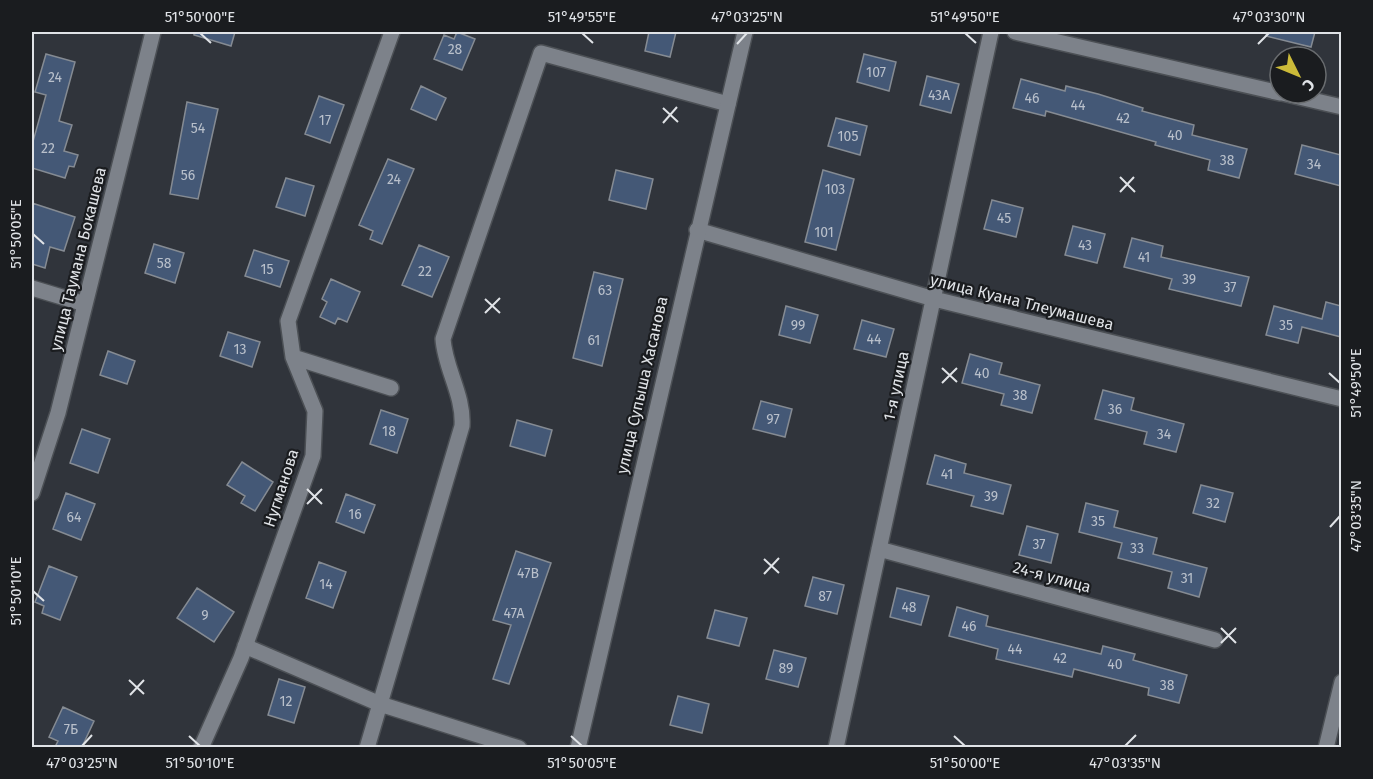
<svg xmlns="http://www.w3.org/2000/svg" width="1373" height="779" viewBox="0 0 1373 779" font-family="'Fira Sans',sans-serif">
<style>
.building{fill:#445876;stroke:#858b93;stroke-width:1.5}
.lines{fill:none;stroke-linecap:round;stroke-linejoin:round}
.minor-casing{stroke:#4c5055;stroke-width:18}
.tertiary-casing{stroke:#4c5055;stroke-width:18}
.minor{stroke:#7d828a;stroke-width:15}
.tertiary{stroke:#7d828a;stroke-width:15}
.ticks{fill:none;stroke:#e0e3e7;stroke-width:2}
.labels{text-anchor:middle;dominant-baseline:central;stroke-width:4.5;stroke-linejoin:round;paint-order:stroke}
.number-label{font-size:14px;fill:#b9c0cb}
.street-label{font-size:16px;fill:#e0e3e7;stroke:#1a1c1f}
.neatline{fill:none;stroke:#e0e3e7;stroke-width:2}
.ticks-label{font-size:15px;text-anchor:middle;fill:#e0e3e7}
</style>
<rect width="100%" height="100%" fill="#30343b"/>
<path class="building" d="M194,32H235L231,46L194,35Z
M457,32L475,39L462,70L434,59L444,35L454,39Z
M649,32H676L670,57L645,51Z
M1267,32H1315L1311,47L1266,36Z
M46,54L75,62L59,121L72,125L64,151L78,155L74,167L69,166L65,178L32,168V145L46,95L35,92Z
M864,54L896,62L889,91L857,82Z
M927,76L959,84L951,113L920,105Z
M1021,79L1065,91L1066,86L1098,94L1143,108L1142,111L1194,125L1192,135L1247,149L1239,178L1208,170L1210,160L1155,145L1156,142L1046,111L1045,116L1013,108Z
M421,86L446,98L436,120L411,109Z
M319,96L344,105L330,143L305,134Z
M187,102L218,109L198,199L170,194Z
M836,118L867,126L860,155L828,146Z
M1302,145L1341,155V186L1295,174Z
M388,159L414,169L382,244L370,239L373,231L359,225Z
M616,170L653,179L646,209L609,200Z
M823,170L854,179L836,250L805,242Z
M286,178L314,186L305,216L276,207Z
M992,200L1023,208L1016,237L984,229Z
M32,203L75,217L64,251L50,247L45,268L32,264Z
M1073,226L1105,234L1097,263L1065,255Z
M1132,238L1163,246L1161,257L1249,277L1241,306L1169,289L1172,279L1124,267Z
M154,244L184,253L175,283L145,273Z
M419,245L449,257L432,297L402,285Z
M254,250L289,261L280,287L245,276Z
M594,272L623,279L602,366L573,358Z
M331,279L360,292L347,322L338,318L335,324L320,317L327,302L322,299Z
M1326,302L1341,306V337L1302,327L1298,343L1266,335L1274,306L1322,319Z
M786,306L818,315L810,343L779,335Z
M862,320L894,329L886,357L854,349Z
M228,332L260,342L252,367L220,356Z
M108,351L135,361L127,384L100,375Z
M970,354L1002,363L999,374L1040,385L1032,413L1001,405L1004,394L962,383Z
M1103,390L1134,398L1131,410L1184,424L1176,452L1144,444L1147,432L1095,419Z
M761,401L792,409L785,437L753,429Z
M381,410L408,419L397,453L370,444Z
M517,420L552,430L545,456L510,446Z
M82,429L110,439L98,473L70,463Z
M935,455L966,464L964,473L1011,485L1003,514L971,506L974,496L927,484Z
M242,462L273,482L255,511L241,503L245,496L227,485Z
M1201,485L1233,493L1225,522L1193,513Z
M66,493L95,504L81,540L53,529Z
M346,494L375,505L364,533L336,522Z
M1086,503L1118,511L1114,527L1157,538L1153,554L1207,568L1199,597L1168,588L1172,572L1118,558L1122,543L1079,532Z
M1027,526L1058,534L1051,563L1019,555Z
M516,551L551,563L509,684L493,679L511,625L493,620Z
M319,562L346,572L333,608L306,598Z
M49,566L77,577L60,620L42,613L44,606L35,602Z
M813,577L844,585L837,614L805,606Z
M197,588L234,612L214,642L177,618Z
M897,588L929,596L921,625L890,617Z
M957,607L988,616L986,626L1101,654L1103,646L1135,654L1133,660L1187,675L1179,703L1148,695L1149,688L1074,669L1072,677L996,659L998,649L949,636Z
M715,610L747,618L739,646L707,638Z
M774,650L806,658L798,687L766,679Z
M279,679L305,687L294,723L268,715Z
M678,696L709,704L702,733L670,725Z
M63,707L94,721L82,747H55L58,741L49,737Z"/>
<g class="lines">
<defs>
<path id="minor" d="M1015,32L1280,93
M1282,93L1342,107
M697,230L934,299L1342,399
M32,288L85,304
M293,357L391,388
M32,493L58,413L153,32
M879,549L1215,640
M245,646L380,704L519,748
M201,748L241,658L313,456L315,411L293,357L288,321L392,32
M367,748L462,426C464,395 445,369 443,339L541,53L728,104
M836,748L991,32
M1326,748L1342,682"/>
<path id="tertiary" d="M578,748L745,32"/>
</defs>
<use href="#minor" class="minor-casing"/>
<use href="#tertiary" class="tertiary-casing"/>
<use href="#minor" class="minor"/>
<use href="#tertiary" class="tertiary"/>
</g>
<path class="ticks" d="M200,33L211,43M582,33L593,43M965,33L976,43M737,44L747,33M1258,44L1269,33M663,108L678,122M663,123L677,107M1120,177L1135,192M1120,192L1134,177M33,234L44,244M485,299L500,313M485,313L500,298M942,368L957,382M1329,373L1340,383M942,383L957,368M307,489L322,504M307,504L322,489M1330,527L1340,516M764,559L779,573M764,574L779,558M33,591L44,601M1221,628L1236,643M1221,643L1236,628M129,680L144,694M130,695L144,680M189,736L200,746M571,736L582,746M954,736L965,746M82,746L92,735M1125,746L1136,735"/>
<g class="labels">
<g class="number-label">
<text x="455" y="49">28</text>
<text x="876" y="72">107</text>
<text x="55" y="77">24</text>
<text x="939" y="95">43А</text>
<text x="1032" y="98">46</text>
<text x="1078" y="105">44</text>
<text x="1123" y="118">42</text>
<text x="325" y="120">17</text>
<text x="198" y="128">54</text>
<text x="1175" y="135">40</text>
<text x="848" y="136">105</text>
<text x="48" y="148">22</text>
<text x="1227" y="160">38</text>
<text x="1314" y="164">34</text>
<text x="188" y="175">56</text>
<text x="394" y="179">24</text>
<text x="835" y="189">103</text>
<text x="1004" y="218">45</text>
<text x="824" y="232">101</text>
<text x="1085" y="245">43</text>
<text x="1144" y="257">41</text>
<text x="164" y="263">58</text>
<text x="267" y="269">15</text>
<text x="425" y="271">22</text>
<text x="1189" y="279">39</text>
<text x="1230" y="287">37</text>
<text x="605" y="290">63</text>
<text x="798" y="325">99</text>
<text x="1286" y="325">35</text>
<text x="874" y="339">44</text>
<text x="594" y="340">61</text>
<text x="240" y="349">13</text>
<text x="982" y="373">40</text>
<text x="1020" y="395">38</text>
<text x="1115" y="409">36</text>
<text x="773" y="419">97</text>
<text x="389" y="431">18</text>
<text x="1164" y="434">34</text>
<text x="947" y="474">41</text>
<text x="991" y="496">39</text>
<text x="1213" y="503">32</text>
<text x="355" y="514">16</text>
<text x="74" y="517">64</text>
<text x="1098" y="521">35</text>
<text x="1039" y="544">37</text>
<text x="1137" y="548">33</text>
<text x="528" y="573">47В</text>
<text x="1187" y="578">31</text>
<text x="326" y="584">14</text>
<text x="825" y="596">87</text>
<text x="909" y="607">48</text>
<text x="514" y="613">47А</text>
<text x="205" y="615">9</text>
<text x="969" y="626">46</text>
<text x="1015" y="649">44</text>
<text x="1060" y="658">42</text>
<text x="1115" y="664">40</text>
<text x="786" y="668">89</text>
<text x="1167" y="685">38</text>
<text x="286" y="701">12</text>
<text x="71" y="729">7Б</text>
</g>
<g class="street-label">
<text transform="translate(78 259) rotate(-76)">улица Таумана Бокашева</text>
<text transform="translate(1022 302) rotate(14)">улица Куана Тлеумашева</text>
<text transform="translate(642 385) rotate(-77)">улица Супыша Хасанова</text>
<text transform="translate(896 386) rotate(-78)">1-я улица</text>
<text transform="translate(281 488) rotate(-72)">Нугманова</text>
<text transform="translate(1052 577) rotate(15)">24-я улица</text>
</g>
</g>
<rect width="1373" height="779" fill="none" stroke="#1a1c1f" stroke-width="66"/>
<g transform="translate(1298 75) rotate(133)"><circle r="28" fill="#1a1c1f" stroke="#696c6f" stroke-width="1.5"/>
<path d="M0-4.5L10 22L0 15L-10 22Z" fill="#cbba39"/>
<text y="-9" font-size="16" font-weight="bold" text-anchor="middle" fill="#e0e3e7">С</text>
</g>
<rect x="33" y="33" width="1307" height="713" class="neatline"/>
<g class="ticks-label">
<text x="200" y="22">51°50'00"E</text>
<text x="582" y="22">51°49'55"E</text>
<text x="747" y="22">47°03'25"N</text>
<text x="965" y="22">51°49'50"E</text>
<text x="1269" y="22">47°03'30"N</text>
<text transform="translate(16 234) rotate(-90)" y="5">51°50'05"E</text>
<text transform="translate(1356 383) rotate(-90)" y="5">51°49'50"E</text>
<text transform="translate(1356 516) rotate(-90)" y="5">47°03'35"N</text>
<text transform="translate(16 591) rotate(-90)" y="5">51°50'10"E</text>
<text x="82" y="768">47°03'25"N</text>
<text x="200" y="768">51°50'10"E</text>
<text x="582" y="768">51°50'05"E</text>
<text x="965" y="768">51°50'00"E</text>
<text x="1125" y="768">47°03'35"N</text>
</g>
</svg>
